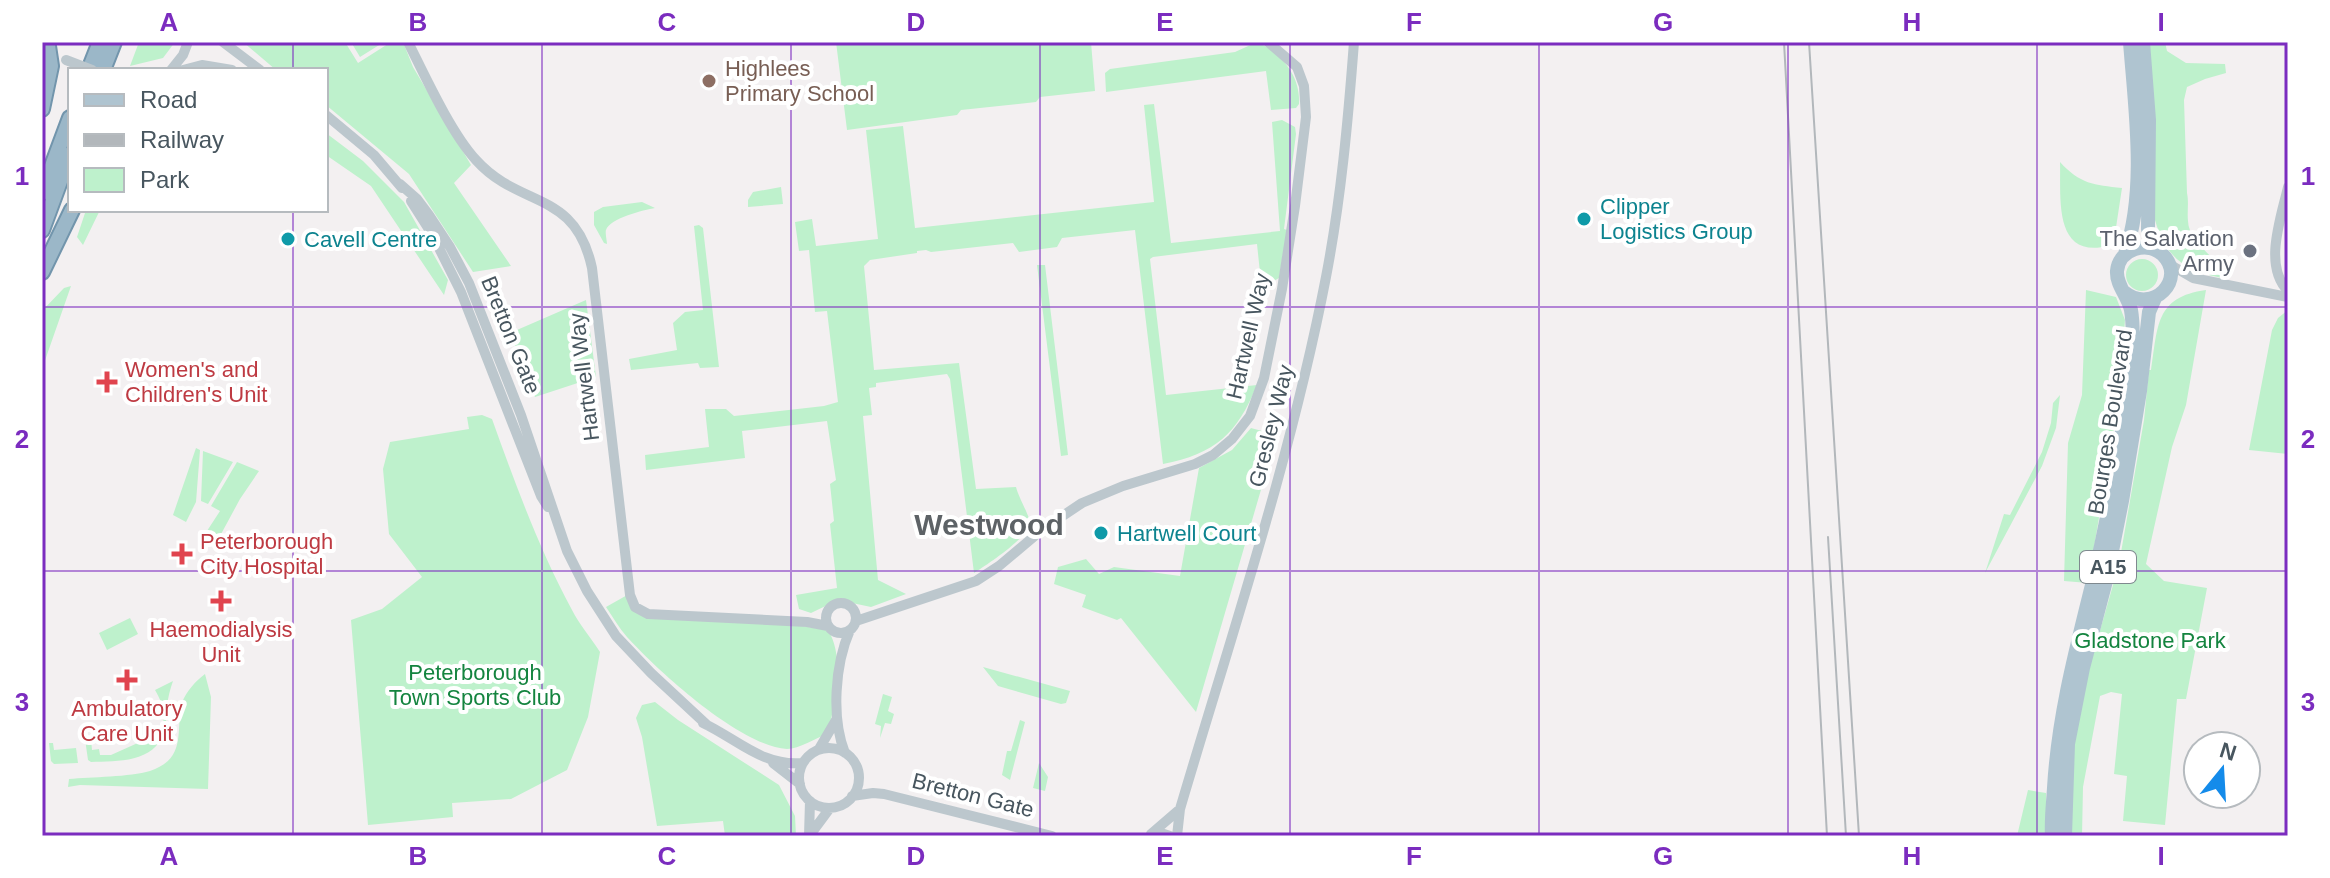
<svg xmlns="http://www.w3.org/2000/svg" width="2330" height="878" viewBox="0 0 2330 878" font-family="Helvetica,sans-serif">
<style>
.green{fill:#bef1cc}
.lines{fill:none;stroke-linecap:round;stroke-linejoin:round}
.trunk-casing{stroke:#7295ac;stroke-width:18}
.tertiary{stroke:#bcc7cd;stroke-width:10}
.primary{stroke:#afc4d0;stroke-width:14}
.trunk{stroke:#9bb7c8;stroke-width:14}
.rail{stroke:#b2b7bb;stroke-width:2}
.tertiary-bridge{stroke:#bcc7cd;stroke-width:10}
.grid{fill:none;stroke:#7b2cbf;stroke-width:2;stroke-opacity:0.55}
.education-dot{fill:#8d6e63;stroke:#fff;stroke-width:3}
.culture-dot{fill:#0f9aa8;stroke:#fff;stroke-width:3}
.worship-dot{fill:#6b7280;stroke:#fff;stroke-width:3}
.health-dot{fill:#e0444e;stroke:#fff;stroke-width:3}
.labels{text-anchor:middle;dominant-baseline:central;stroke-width:8;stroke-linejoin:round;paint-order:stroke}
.shield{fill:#fff;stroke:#7f898f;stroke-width:2}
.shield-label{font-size:20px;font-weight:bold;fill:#48565f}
.education-label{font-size:22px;fill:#785e54;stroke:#fff;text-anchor:start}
.culture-label{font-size:22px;fill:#0d838f;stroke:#fff;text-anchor:start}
.worship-label{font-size:22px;fill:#5b616d;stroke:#fff;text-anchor:end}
.street-label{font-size:22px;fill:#48565f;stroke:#fff}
.health-label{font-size:22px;fill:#be3a42;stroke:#fff;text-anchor:start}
.park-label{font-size:22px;fill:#14843f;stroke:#fff}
.district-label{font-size:30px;font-weight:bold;fill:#5d6266;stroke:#fff}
.neatline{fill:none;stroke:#7b2cbf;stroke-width:3}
.grid-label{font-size:26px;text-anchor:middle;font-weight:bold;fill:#7b2cbf}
</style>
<rect width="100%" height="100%" fill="#f3f0f1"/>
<path class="green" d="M139,42H175L163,58L130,66Z
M243,42H345L358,63L391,42H403L413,67L471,165L454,183L511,266L473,272L409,174L326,105V70H276Z
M351,42H384L360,57Z
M836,42H1091L1095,91L1040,97L1036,102L961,110L957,115L847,130Z
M1257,42C1282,53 1301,77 1299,104L1296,108L1271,110L1266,71L1106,92L1105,73L1110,69L1235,52Z
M2149,42H2165L2167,51L2186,63L2225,64L2226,73L2205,79L2187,87L2184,100L2187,193C2189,203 2187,211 2188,221C2188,237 2208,253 2219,265L2232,266L2228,279C2183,272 2163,256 2153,212Z
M1154,104L1171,243L1280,231L1272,122L1282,120L1295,127L1296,134L1284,229L1287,230L1279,278L1272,282H1261L1257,244L1153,257L1150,259L1166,395L1257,385C1237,434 1215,454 1163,464L1135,230L1062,238L1057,247L1019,252L1013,243L931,252L926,250L917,251V253L870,260L864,266L874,370L959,363L976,489L1016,487C1018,496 1029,515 1030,522C1031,536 985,566 974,573L950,379L947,374L876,383V387L869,388L872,415L863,416L878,580L906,594L871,607L838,600L811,613L799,609L796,595L837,588L830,524L834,521L830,484L836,480L827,421L742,431L745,458L646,470L645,455L709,447L705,409H726L734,416L824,406L838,402L827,311L815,312L809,250L799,251L795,222L812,219L816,246L878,239L866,130L903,126L915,228L1154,202L1144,105Z
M326,133L363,161L404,202L448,280L444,295L371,186L326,155Z
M2060,162C2080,184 2094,185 2122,188L2115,234L2108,246C2053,259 2061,198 2060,162Z
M781,187L783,204L748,207V200L753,192Z
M642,202L655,208C644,210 610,218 606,230C605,232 607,242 607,244L604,243L594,225V212L603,207Z
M86,210H100L83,245L77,237Z
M699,225L703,228L719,367L700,368L698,363L631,370L629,359L677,350L673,323L685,312L703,310L694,226Z
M2126 275a16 16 0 1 1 32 0a16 16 0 1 1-32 0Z
M1037,265H1045L1068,455L1061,456Z
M71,286L42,369V311L64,288Z
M2086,290L2116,297L2125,320L2119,399L2088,583L2064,581L2068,443L2082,395Z
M2206,290L2186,405L2172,447L2146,564L2164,581L2207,588L2186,699H2177L2165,825L2123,821L2127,776L2114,774L2122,694L2111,692L2100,696L2083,787L2082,836H2072V751L2083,690L2119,564L2144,420L2149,370H2151C2158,326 2155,297 2206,290Z
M586,300L596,377L535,397L510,333Z
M2288,310V454L2249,450L2272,330L2278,318Z
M2060,395L2056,428L2042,466L1985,573L2004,514L2010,515L2042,452L2051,423L2053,403Z
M482,415L492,419C515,483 539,549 572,610C579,624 591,638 600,652L588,717L567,770L511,799L452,803L453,817L368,825L351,620L382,609L422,577L389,534L383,469L390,442L469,429L467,417Z
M1251,428L1277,435L1196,712L1121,618L1117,620L1082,607L1086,595L1054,584L1058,567L1086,559L1099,574L1114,567L1180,576L1199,468L1232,450Z
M196,448L200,450L196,502L186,522L173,515Z
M203,451L233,462L208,504L201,501Z
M237,462L259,471L240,499L220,536L205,534L220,511L211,506Z
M629,594L634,609L788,624L828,630C845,657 836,704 827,734C816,738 799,749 787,749C740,746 658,671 627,637C619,628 613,617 606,607Z
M130,618L138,634L107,650L99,633Z
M983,667L1070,691L1066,703L1061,704L998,686Z
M205,674L211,697L208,789L80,785L68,787L69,779C91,777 130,777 150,771C188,758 175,730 182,703C186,691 196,681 205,674Z
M173,681C170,689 168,698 167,706C166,714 167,724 164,732C154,763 118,761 91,762L88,760L85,739H91L92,750L99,749L100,755H111L160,733C167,718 163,703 155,690Z
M883,694L892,697L888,711L894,714L891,724L885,723L880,738L881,726L875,724Z
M655,702L678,720L779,785L795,816L796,836H725L723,821L657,826L642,737L636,718L642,705Z
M1020,720L1025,722L1010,780L1002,775L1007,751H1011Z
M49,743H53L54,750L76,748L78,763L54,764L51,761Z
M1039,763L1048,777L1045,791L1033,788Z
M2028,790L2046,793V836H2017Z"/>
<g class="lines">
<defs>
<path id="trunk" d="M89,70L100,42
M103,70L114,42
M42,109L51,66L48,46
M42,193L70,118
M42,230L70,154
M42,272L72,210"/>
</defs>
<use href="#trunk" class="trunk-casing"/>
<path class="tertiary" d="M223,42L260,70
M408,42C425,76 451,133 476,160C520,209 575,189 592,268L630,595L635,607L648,614L807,622L828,626
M171,70L183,55L188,42
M183,70L202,65L232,70
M326,115L374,155L402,188
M400,184L417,199L429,215L450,247L469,283L521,415L567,551L587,591L616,636L651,673L707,725
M2288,187C2281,218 2263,266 2288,291
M411,201L432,234L461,292L541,496L548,507
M2169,264L2193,278L2288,297
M826 618a15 15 0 1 1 30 0a15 15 0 1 1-30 0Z
M856,621L976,581L999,566L1043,529L1082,503L1123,486L1195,464L1213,455L1232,439L1250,416L1264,378L1282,289L1295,206L1306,117L1304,86L1297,67L1268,42
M703,723C737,739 763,767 803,763
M799 778a30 30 0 1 1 60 0a30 30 0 1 1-60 0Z
M819,749L836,720
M845,753C831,718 835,664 850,630
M773,763L800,784
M852,796L873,793L884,794L1052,836
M1151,834L1180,809
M1151,834L1161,833L1170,836
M810,835L830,808
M809,836L810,801
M1177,836L1180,809C1232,633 1291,458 1326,277C1341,199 1348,121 1354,42"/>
<path class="primary" d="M2143,42L2149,120L2148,229L2156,250
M2125,254C2147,190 2135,109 2130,42
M2052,836C2051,820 2053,804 2054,788C2058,718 2075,653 2092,585C2107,523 2119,459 2127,395C2131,370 2135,334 2131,310C2128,296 2116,285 2117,271C2119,249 2147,240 2163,255C2187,279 2153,315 2124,292
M2065,836L2068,744L2083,668L2106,581L2122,501L2140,391L2149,312L2155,298"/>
<use href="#trunk" class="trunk"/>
<path class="rail" d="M1784,42L1827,836
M1809,42L1859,836
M1828,537L1846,836"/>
<path class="tertiary-bridge" d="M66,60L92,70"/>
</g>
<path class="grid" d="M293,42V70M542,42V836M791,42V836M1040,42V836M1290,42V836M1539,42V836M1788,42V836M2037,42V836M293,210V836M42,307H2288M42,571H2288"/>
<circle class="education-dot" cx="709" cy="81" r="8"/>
<g class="culture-dot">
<circle cx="1584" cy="219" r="8"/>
<circle cx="288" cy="239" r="8"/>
<circle cx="1101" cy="533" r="8"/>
</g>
<circle class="worship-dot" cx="2250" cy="251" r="8"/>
<g class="health-dot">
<path d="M103 370h8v8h8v8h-8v8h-8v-8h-8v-8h8z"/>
<path d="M178 542h8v8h8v8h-8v8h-8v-8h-8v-8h8z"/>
<path d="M217 589h8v8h8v8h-8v8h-8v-8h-8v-8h8z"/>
<path d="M123 668h8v8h8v8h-8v8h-8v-8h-8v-8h8z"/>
</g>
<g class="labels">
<rect class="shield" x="2080" y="551" width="56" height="32" rx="6"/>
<g class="shield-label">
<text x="2108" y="567">A15</text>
</g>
<g class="education-label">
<text x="725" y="68">Highlees<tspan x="725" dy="25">Primary School</tspan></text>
</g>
<g class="culture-label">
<text x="1600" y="206">Clipper<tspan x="1600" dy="25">Logistics Group</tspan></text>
<text x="304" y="239">Cavell Centre</text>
<text x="1117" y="533">Hartwell Court</text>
</g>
<g class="worship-label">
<text x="2234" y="238">The Salvation<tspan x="2234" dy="25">Army</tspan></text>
</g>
<g class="street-label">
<text transform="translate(511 335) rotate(68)">Bretton Gate</text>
<text transform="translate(1248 336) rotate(-77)">Hartwell Way</text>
<text transform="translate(584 377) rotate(-97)">Hartwell Way</text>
<text transform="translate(2110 422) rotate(-81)">Bourges Boulevard</text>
<text transform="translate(1271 426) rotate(-76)">Gresley Way</text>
<text transform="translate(973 795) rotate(14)">Bretton Gate</text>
</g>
<g class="health-label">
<text x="125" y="369">Women's and<tspan x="125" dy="25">Children's Unit</tspan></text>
<text x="200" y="541">Peterborough<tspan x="200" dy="25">City Hospital</tspan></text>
<text x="221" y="629" text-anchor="middle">Haemodialysis<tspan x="221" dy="25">Unit</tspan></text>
<text x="127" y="708" text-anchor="middle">Ambulatory<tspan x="127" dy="25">Care Unit</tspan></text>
</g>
<g class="park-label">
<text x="2150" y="640">Gladstone Park</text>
<text x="475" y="672">Peterborough<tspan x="475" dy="25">Town Sports Club</tspan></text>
</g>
<g class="district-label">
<text x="989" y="524">Westwood</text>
</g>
</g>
<rect width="2330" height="878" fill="none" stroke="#ffffff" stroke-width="88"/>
<rect x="68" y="68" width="260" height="144" fill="#ffffff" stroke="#b6bbbf" stroke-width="2"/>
<rect x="84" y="94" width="40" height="12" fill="#afc4d0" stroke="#b6bbbf" stroke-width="2"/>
<text x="140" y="108" font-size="24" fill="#48565f">Road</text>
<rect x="84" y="134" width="40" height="12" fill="#b2b7bb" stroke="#b6bbbf" stroke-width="2"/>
<text x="140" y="148" font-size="24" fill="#48565f">Railway</text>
<rect x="84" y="168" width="40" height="24" fill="#bef1cc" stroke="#b6bbbf" stroke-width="2"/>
<text x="140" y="188" font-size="24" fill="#48565f">Park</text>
<g transform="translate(2222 770) rotate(18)"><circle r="38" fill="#ffffff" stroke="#b6bbbf" stroke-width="2"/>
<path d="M0-6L14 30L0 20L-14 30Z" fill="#148bea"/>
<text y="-12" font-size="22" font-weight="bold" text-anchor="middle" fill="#48565f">N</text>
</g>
<rect x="44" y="44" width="2242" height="790" class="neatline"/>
<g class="grid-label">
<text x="169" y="31">A</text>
<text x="418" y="31">B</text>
<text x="667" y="31">C</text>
<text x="916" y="31">D</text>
<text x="1165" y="31">E</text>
<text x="1414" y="31">F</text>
<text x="1663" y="31">G</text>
<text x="1912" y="31">H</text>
<text x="2161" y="31">I</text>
<text x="22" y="185">1</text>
<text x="2308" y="185">1</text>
<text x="22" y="448">2</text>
<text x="2308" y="448">2</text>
<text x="22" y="711">3</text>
<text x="2308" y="711">3</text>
<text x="169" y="865">A</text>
<text x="418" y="865">B</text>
<text x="667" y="865">C</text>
<text x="916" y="865">D</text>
<text x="1165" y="865">E</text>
<text x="1414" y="865">F</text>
<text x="1663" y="865">G</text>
<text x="1912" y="865">H</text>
<text x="2161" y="865">I</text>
</g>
</svg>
